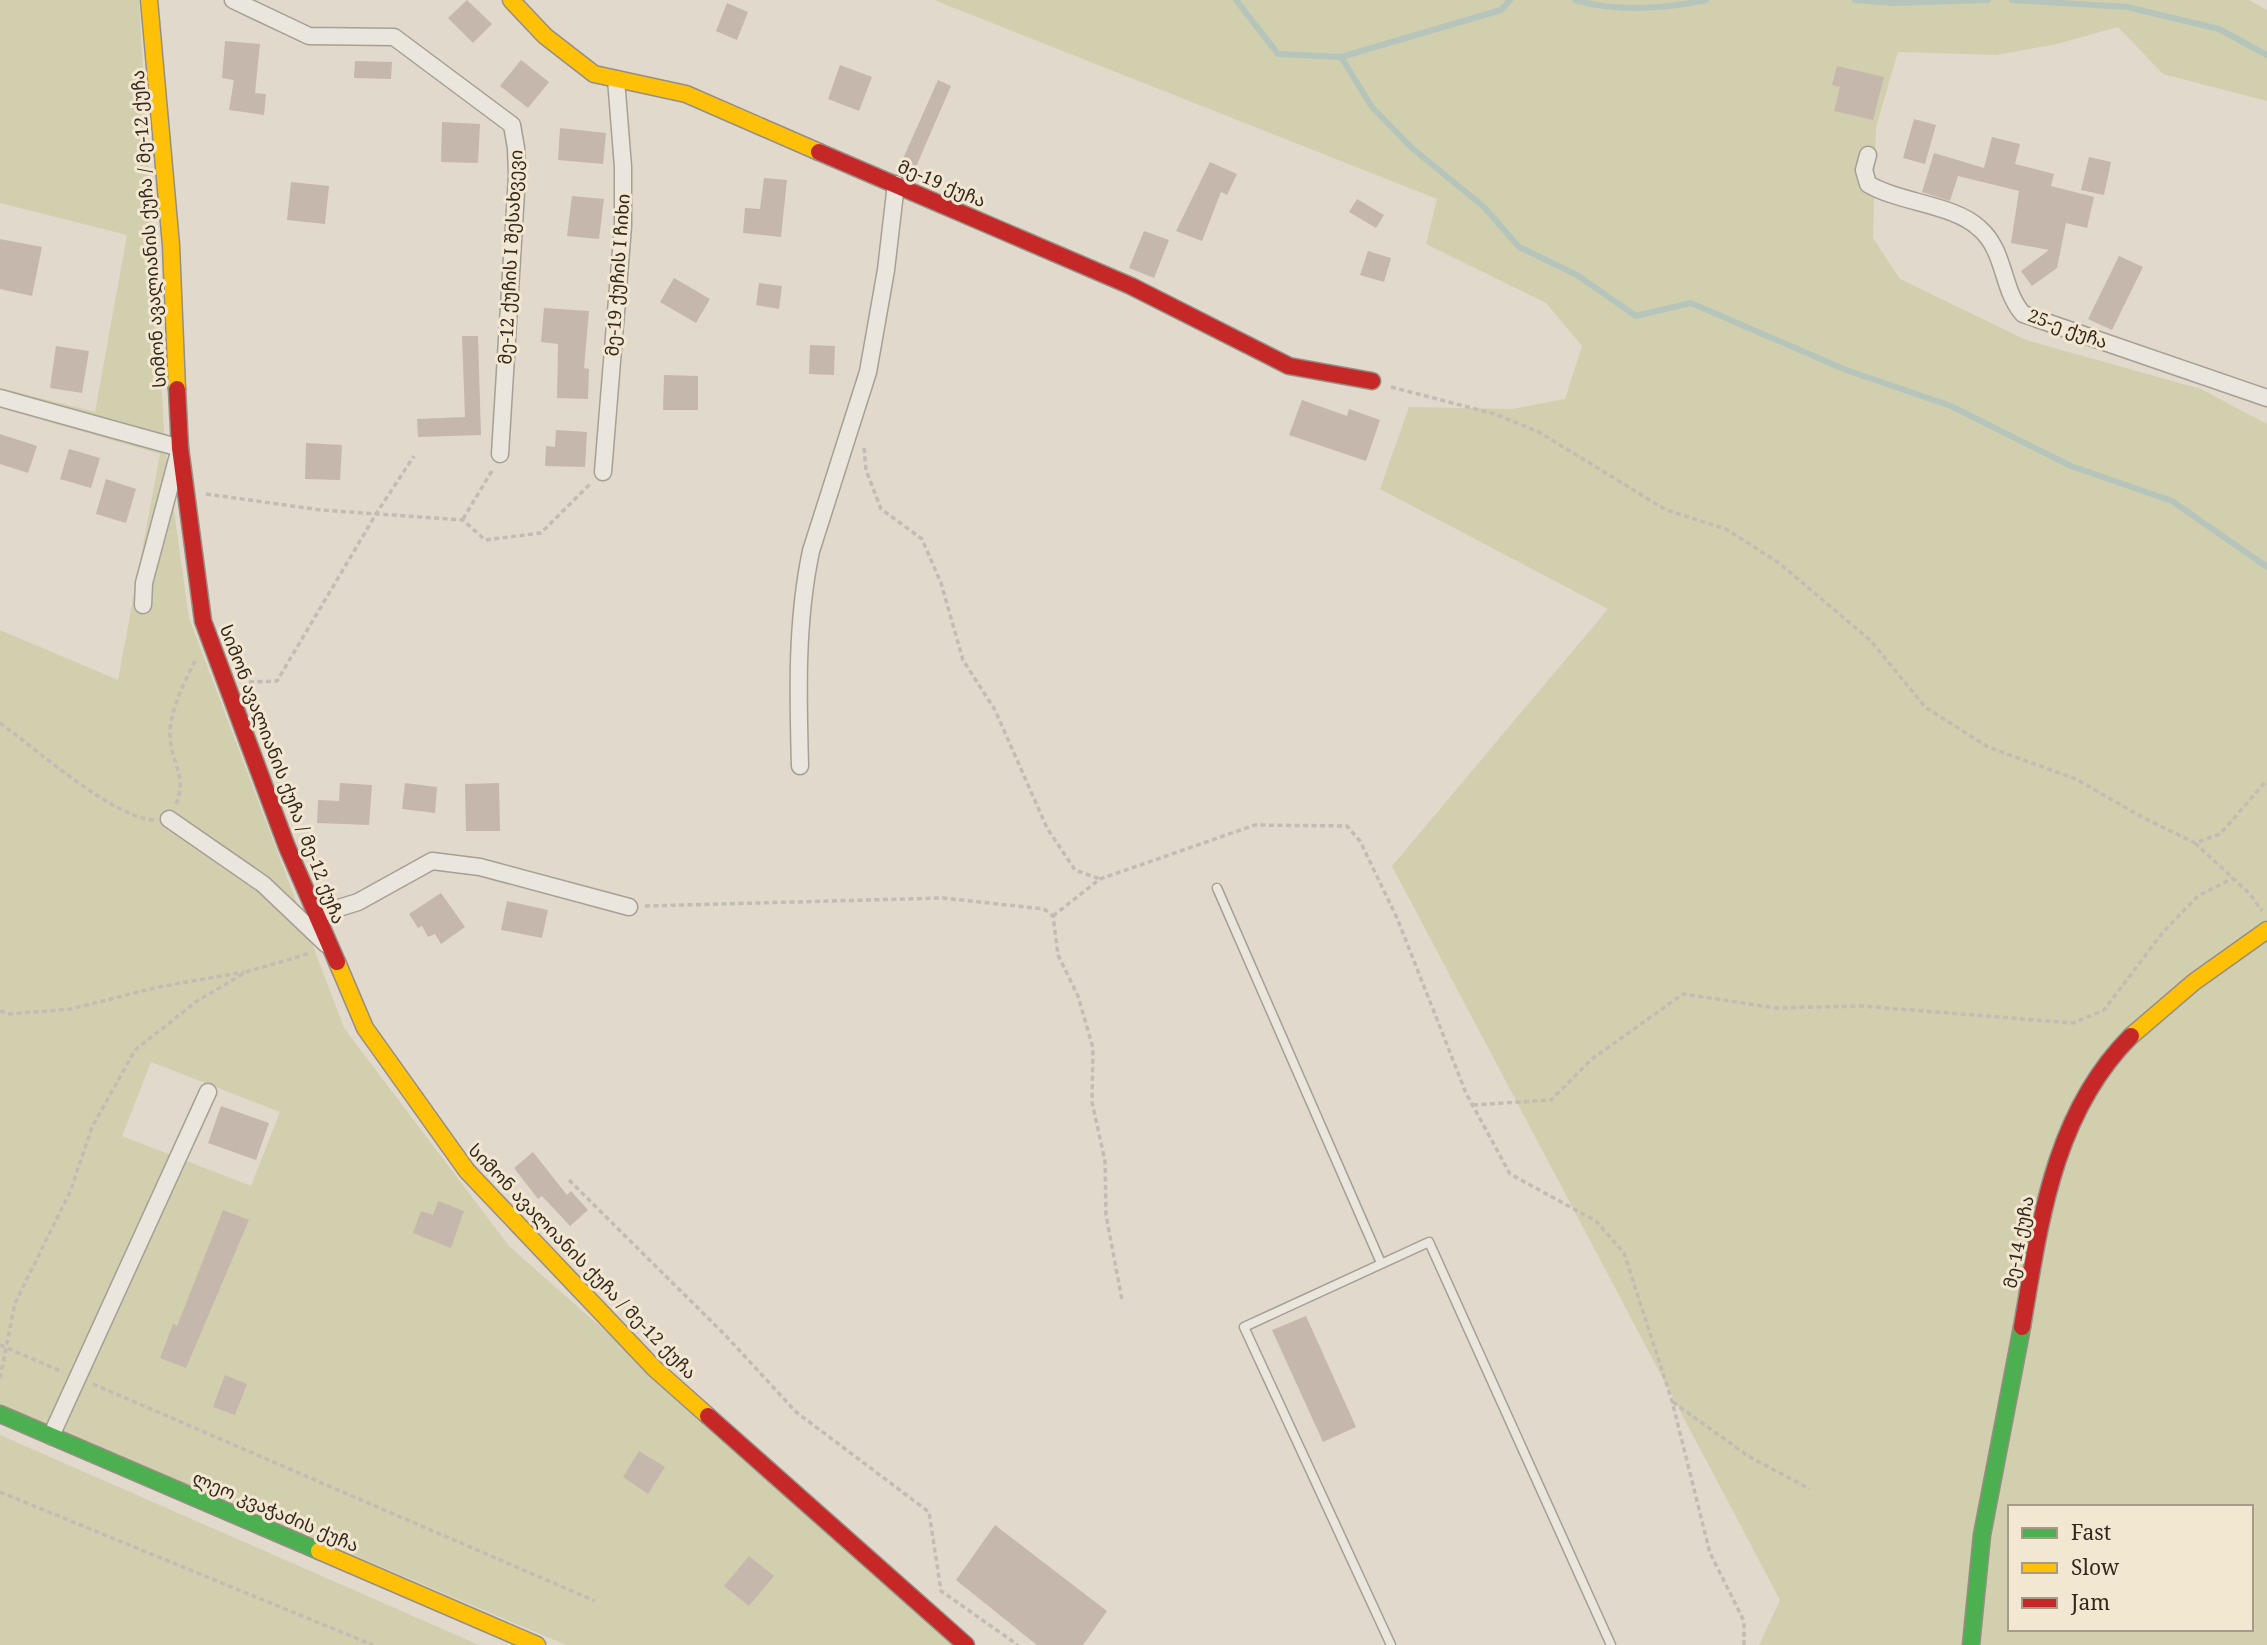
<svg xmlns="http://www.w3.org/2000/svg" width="2267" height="1645" viewBox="0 0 2267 1645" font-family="'Noto Serif','Noto Sans Georgian',serif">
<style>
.green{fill:#d2cfae;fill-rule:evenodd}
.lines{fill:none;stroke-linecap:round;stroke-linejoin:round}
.stream{stroke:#b6c5bb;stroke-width:6}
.building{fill:#c5b7ac}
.lane-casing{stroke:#a69f95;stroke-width:11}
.street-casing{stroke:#a69f95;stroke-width:19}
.fast-casing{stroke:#968e84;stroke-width:19}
.slow-casing{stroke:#968e84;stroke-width:19}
.jam-casing{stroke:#968e84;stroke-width:19}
.path{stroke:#c2bcb4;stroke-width:3.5;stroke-dasharray:5 3.5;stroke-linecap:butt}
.lane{stroke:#eae5dd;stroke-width:8}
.street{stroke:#eae5dd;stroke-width:16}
.fast{stroke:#4caf50;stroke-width:16}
.slow{stroke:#ffc107;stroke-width:16}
.jam{stroke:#c62828;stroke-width:16}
.labels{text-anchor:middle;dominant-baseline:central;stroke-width:6;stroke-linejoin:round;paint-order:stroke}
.street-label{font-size:18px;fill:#34271e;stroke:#f2e7d1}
</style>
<rect width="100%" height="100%" fill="#e1d9cb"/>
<path class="green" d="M0,0H139L165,447L189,618L344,1028L509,1246L960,1645H566L0,1405V630L118,680L160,454L0,408V388L95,412L127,235L0,203ZM151,1062L280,1112L251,1186L122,1136Z
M934,0H2249L2267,10V101L2163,74L2118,27L2057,44L1996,55L1898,52L1876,127L1873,238L1900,279L2026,340L2201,389L2267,424V1645H1759L1780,1600L1392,866L1608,609L1380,489L1409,407L1512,409L1565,399L1582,346L1546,303L1426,244L1437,199ZM2010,1507H2251V1629H2010Z
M0,1435L479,1645H0Z"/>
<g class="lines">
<path class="stream" d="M1236,0L1278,54L1341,57L1501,10L1510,0
M1575,0C1616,12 1663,9 1706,0
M1855,0L1893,3L1988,0
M2012,0L2127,7L2219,29L2267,55
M1341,57L1372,107L1412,148L1484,207L1519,247L1577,275L1636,316L1691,303L1846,370L1951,406L2071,466L2172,501L2267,567"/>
</g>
<path class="building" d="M467,0L492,24L473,43L448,18Z
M727,3L748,12L737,40L716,31Z
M225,41L260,44L255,93L266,94L264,115L229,110L234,80L222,78Z
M521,60L549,82L528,108L500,86Z
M355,61L392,62L391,79L354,78Z
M840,65L872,77L859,111L828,99Z
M1837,66L1884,77L1873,120L1834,111L1840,87L1832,85Z
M938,80L951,86L912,176L898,170Z
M1914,119L1936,125L1925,164L1903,158Z
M442,122L480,124L478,163L441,162Z
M560,128L606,133L603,164L558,160Z
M1992,137L2020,144L2015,164L2054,174L2051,186L2094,197L2087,228L2066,223L2057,268L2032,286L2021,271L2049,250L2011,243L2019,191L1958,176L1950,201L1922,192L1934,153L1984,168Z
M2089,157L2111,162L2104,195L2081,190Z
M1210,162L1237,174L1227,195L1221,192L1202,241L1176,231Z
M764,178L787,180L781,237L743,233L745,208L760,209Z
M291,182L329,186L325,224L287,220Z
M572,196L604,199L599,239L567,236Z
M1357,199L1384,215L1376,228L1349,212Z
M1144,231L1169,240L1154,278L1129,268Z
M0,239L42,247L32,296L0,289Z
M1368,251L1391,258L1384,282L1360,275Z
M2119,256L2143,267L2112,330L2088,319Z
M674,278L710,299L696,323L660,302Z
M759,283L782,286L779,309L756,305Z
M544,308L589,311L584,368L589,369L588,399L557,398L558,344L541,342Z
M462,336H478L481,435L418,437L417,419L465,417Z
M810,345L835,346L834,375L809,374Z
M56,346L89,351L82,393L50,388Z
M664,375L698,376V410H663Z
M1302,400L1347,416L1349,409L1380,420L1366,461L1289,435Z
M556,430L587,432L585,467L545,466L546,446L555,447Z
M0,434L37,446L28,473L0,464Z
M306,443L342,445L340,480L305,479Z
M69,449L100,458L91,488L60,479Z
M106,479L136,489L126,523L96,514Z
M340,783L372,785L369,825L317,823L318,800L339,801Z
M405,783L437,787L435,813L402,809Z
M499,783L500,831H466L465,784Z
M441,893L465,927L441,944L435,934L428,937L422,926L418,928L409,914Z
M507,901L548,910L542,938L501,930Z
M221,1106L269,1123L256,1160L208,1143Z
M533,1152L567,1195L571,1191L588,1210L570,1226L542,1196L538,1199L514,1168Z
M438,1201L464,1211L451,1248L413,1233L421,1211L433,1215Z
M223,1210L249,1220L186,1368L160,1358L173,1324L177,1326Z
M1306,1316L1356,1427L1323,1442L1272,1330Z
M225,1375L247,1384L235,1415L213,1407Z
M639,1451L665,1467L648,1494L623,1477Z
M995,1525L1107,1611L1083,1645H1037L956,1580Z
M749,1556L774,1576L749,1606L724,1586Z"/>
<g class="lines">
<defs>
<path id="lane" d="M1217,888L1381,1263
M1391,1645L1244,1327L1429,1242L1611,1645"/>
<path id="street" d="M233,0L309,36L394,37L512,125L516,148L517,176L500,454
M1868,155L1864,170L1868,184C1900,203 1953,204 1979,228C2006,251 2001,289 2023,314L2267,398
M0,398L180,448L144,583L143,605
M603,472L623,226V167L616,79
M800,766C798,694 796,622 811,551L868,372L886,270L896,184
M169,819L263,884L326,944
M316,915L358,902L432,861L480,867L629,907
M51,1436L208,1092"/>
<path id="fast" d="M0,1414L319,1551
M1971,1645L1982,1535L2022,1327"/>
<path id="slow" d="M149,0L171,245L177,389
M511,0L545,36L594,74L686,94L819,152
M337,962L365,1028L467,1171L655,1369L708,1416
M2131,1036L2194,982L2267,930
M319,1551L537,1645"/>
<path id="jam" d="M819,152L1131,286L1289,366L1372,381
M177,389L180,448L203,621L287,847L337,962
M2022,1327C2040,1223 2053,1114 2131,1036
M708,1416L966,1645"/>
</defs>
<use href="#lane" class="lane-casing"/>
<use href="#street" class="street-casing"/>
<use href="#fast" class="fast-casing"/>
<use href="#slow" class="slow-casing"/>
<use href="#jam" class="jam-casing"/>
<path class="path" d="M1391,387L1495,414L1539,432L1666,510L1726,529L1779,563L1871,641L1925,707L1988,747L2076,779L2142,817L2195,843L2220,834L2267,780
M864,448L866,470L881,509L922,539L941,583L963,660L995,710L1047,828L1075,870L1100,879
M206,494L321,510L463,520L485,540L541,533L591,483
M463,519L493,469
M249,682L277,681L376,514L414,456
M0,723C35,748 113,818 154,820
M176,804C188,777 170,761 170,734C170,710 184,683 195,661
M2195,843L2250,894L2262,911
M645,906L943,898L1044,909L1053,916L1058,955L1078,996L1093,1048L1092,1102L1105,1161L1106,1215L1122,1300
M1053,916L1100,879L1255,825L1347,826L1360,841L1397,918L1466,1093L1510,1174L1596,1221L1624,1253L1672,1401L1710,1553L1744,1621V1645
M0,1011L10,1014L71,1009L158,987L244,972
M1473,1105L1551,1100L1592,1059L1683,994L1776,1008L1862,1006L2073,1023L2104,1010L2163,932L2198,896L2233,878
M569,1180L727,1337L796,1412L929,1512L941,1591L1018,1645
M0,1345L63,1372
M0,1378L15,1303L70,1192L92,1127L135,1050L197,1001L246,972L311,953
M93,1384L595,1601
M1673,1402L1748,1456L1810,1489
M0,1492L373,1645"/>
<use href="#lane" class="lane"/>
<use href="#street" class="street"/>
<use href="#fast" class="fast"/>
<use href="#slow" class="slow"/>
<use href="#jam" class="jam"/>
</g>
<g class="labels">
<g class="street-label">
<text transform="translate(942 183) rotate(23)">მე-19 ქუჩა</text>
<text transform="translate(148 229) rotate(-94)">სიმონ ავალიანის ქუჩა / მე-12 ქუჩა</text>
<text transform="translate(510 257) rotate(-87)">მე-12 ქუჩის I შესახვევი</text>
<text transform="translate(617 275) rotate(-86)">მე-19 ქუჩის I ჩიხი</text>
<text transform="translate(2068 328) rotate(20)">25-ე ქუჩა</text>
<text transform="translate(283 774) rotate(69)">სიმონ ავალიანის ქუჩა / მე-12 ქუჩა</text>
<text transform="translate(2018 1242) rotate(-79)">მე-14 ქუჩა</text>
<text transform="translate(583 1261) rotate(46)">სიმონ ავალიანის ქუჩა / მე-12 ქუჩა</text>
<text transform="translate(276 1511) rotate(23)">ლეო კვაჭაძის ქუჩა</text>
</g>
</g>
<rect x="2008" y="1505" width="245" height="126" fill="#f2e7d1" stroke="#a69a89" stroke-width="2"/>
<rect x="2022" y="1528" width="35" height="10" fill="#4caf50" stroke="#a69a89" stroke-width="2"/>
<text x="2071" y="1540" font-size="21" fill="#34271e">Fast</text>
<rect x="2022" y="1563" width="35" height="10" fill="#ffc107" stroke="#a69a89" stroke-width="2"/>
<text x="2071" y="1575" font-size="21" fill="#34271e">Slow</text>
<rect x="2022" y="1598" width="35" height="10" fill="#c62828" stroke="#a69a89" stroke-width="2"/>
<text x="2071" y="1610" font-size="21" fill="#34271e">Jam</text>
</svg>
